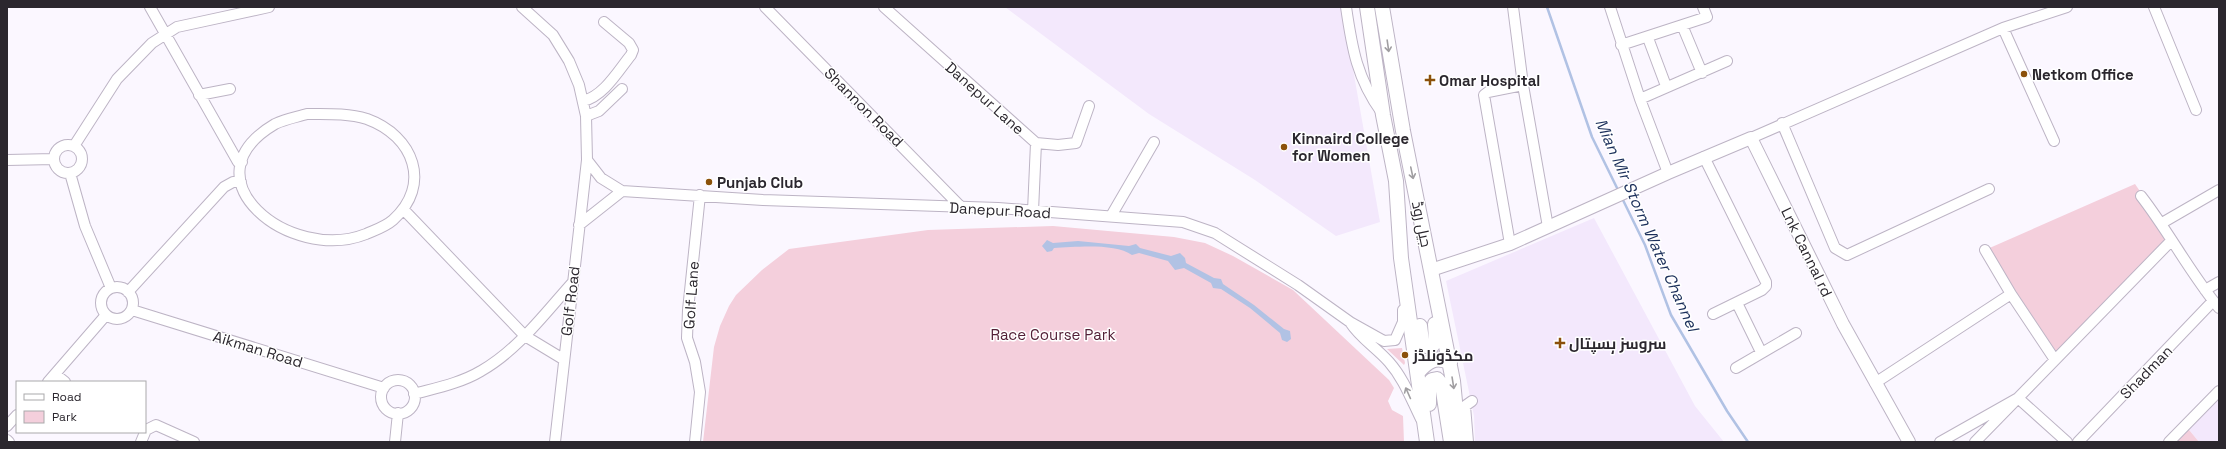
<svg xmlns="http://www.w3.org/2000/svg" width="2226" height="449" viewBox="0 0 2226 449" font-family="'Space Grotesk',Cairo,sans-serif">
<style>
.built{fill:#f3e8fc}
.green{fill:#f4cfdc}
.water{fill:#b1c2e4}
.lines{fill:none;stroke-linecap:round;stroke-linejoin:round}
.stream{stroke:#b1c2e4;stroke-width:2.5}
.minor-casing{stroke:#bdb4c5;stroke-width:12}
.tertiary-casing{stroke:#bdb4c5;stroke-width:14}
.secondary-casing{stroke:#bdb4c5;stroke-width:16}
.minor{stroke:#fff;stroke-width:10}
.tertiary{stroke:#fff;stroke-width:12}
.secondary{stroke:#fff;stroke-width:14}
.oneway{stroke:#a09ea1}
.poi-dot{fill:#8b510a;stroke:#fff;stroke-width:1.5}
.labels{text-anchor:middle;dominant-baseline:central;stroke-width:3;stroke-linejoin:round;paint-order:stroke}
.poi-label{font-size:15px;font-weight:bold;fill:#2b272e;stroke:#fff;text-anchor:start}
.street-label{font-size:15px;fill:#2b272e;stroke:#fff}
.park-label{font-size:15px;fill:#532037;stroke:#fff}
.water-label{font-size:16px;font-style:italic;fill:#1b2f5a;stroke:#fff}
</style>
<rect width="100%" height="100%" fill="#fbf7ff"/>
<path class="built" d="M1005,7H1342L1380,222L1336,236L1255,180L1149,114Z
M1594,218L1695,406L1724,442H1475L1474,416L1446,281Z
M2219,391V442H2199L2185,425Z"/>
<path class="green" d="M2135,184L2162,223L2171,241L2055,360L1985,250Z
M1053,226L1174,237L1205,243L1233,256L1293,290L1389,380L1394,388L1388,401L1392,410L1403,416L1404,442H703L714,347L720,326L729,306L736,295L762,270L789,249L928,230Z
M1402,348L1405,363L1404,365L1387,349Z
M2185,425L2199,442H2169Z"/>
<path class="water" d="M1047,240L1053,243L1078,241L1129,246L1136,244L1140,248L1171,256L1180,253L1185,258L1186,263L1214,278L1221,279L1223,284L1254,305L1284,329L1290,331L1291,339L1287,342L1282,340L1280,333L1250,308L1221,289L1213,288L1211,283L1184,268L1175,270L1168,261L1139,253L1132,255C1115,243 1076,247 1054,248L1052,251L1047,252L1042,246Z"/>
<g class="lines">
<path class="stream" d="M1547,7L1592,137L1619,192
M1622,198L1645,245L1671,315L1727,411L1748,442"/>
<defs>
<path id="minor" d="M150,7L238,162H242
M522,7L553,35L569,61L579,85L586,116L587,160L601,178L622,191L763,200L998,208L1183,222L1215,233L1298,285L1350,322
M765,7L962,208
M884,7L1036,143L1033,211
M1346,7C1352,48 1357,79 1382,113
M1513,7L1523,85L1548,227
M1610,7L1640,99L1668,173
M2154,7L2196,110
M1682,25L1702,73
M2003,28L2054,141
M1648,38L1666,86
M1621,45L1707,17L1703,7
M199,95L230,89
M1640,99L1727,61
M583,101C604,96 618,71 631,55L633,50L629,43L604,22
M307,114C327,114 348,113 367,119C414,136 432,185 393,220C385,227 375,230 366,234C290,264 183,178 275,124C285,119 297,117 307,114Z
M586,116L599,111L622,89
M1782,123L1835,248L1847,255L1989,189
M1751,138L2003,28L2067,7
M1036,143L1058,145L1076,143L1089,106
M54 159a14 14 0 1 1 28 0a14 14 0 1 1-28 0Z
M74,146L117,79L152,43L177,27L269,7
M1704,157L1766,282V286L1762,290L1713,314
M7,160L54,159
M70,173L85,226L111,288
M2141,196C2169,232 2190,273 2219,308
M404,210L525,336L563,359
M1111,216L1154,142
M2162,223L2219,190
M579,225L622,191
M1510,244L1484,95L1488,92L1523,85
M1985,250L2011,294L2055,360
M101 303a16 16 0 1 1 32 0a16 16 0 1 1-32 0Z
M2205,290L2219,282
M128,292L224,187L233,182H241
M1737,303L1761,352
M132,310L384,388
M1403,310V322L1395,340L1384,341L1350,322C1360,338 1377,348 1389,362C1404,379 1411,399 1421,419
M1736,368L1796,333
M55,374L65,382
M381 397a17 17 0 1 1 34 0a17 17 0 1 1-34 0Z
M48,382L106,315
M1875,383L2011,294
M414,394C436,388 461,383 481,371C518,350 545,313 573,282
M7,426L17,415
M7,440L9,442
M141,442L146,430L156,425L194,442
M395,442L398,413
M555,442L587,160
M695,442L700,392L695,362L687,338L688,310L700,195
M1468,442L1465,406L1472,401
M1940,442L2018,398L2171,241
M1975,442L2018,398L2067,442
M2078,442L2213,301
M2169,442L2219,391"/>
<path id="tertiary" d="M1431,270L1510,244L1668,173L1751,138L1843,324L1909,442"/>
<path id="secondary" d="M1367,7L1383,115L1396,181L1401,258L1427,442
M1382,7L1403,131L1453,381L1459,442
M1420,326L1422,341L1426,346L1431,347L1436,341L1435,324
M1418,372C1427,362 1436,355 1450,363
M1429,404V384L1432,380L1437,379L1442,385L1451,442"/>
</defs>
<use href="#minor" class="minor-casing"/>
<use href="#tertiary" class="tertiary-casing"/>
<use href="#secondary" class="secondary-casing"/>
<use href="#minor" class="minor"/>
<use href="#tertiary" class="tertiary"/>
<use href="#secondary" class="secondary"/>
</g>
<defs><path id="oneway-shaft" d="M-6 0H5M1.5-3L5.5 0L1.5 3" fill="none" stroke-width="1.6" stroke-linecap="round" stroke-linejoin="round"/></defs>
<g class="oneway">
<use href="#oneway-shaft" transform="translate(1388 46) rotate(82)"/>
<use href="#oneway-shaft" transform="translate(1412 173) rotate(78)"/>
<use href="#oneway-shaft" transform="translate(1453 383) rotate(81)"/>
<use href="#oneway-shaft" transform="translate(1408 393) rotate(-114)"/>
</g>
<g class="poi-dot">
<circle cx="2024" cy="74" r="4"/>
<path d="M1428 74h4v4h4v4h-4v4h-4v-4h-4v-4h4z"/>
<circle cx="1284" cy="147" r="4"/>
<circle cx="709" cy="182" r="4"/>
<path d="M1558 337h4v4h4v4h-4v4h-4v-4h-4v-4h4z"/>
<circle cx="1405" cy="355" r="4"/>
</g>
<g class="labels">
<g class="poi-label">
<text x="2032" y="74">Netkom Office</text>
<text x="1439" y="80">Omar Hospital</text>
<text x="1292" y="138">Kinnaird College<tspan x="1292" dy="17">for Women</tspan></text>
<text x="717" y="182">Punjab Club</text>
<text x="1569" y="343">سروسز ہسپتال</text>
<text x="1413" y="355">مکڈونلڈز</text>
</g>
<g class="street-label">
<text transform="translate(985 98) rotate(42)">Danepur Lane</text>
<text transform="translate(864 107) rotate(45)">Shannon Road</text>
<text transform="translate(1000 210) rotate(3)">Danepur Road</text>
<text transform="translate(1422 224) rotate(78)">جیل روڈ</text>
<text transform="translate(1807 252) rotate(64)">Lnk Cannal rd</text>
<text transform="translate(691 295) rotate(-86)">Golf Lane</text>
<text transform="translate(570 301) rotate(-83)">Golf Road</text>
<text transform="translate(258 349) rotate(17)">Aikman Road</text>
<text transform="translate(2146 372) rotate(-46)">Shadman</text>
</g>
<g class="park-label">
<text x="1053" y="334">Race Course Park</text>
</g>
<g class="water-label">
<text transform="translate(1647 225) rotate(66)">Mian Mir Storm Water Channel</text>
</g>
</g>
<rect width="2226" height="449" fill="none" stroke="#2b272e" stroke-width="16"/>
<rect x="16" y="381" width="130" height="52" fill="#ffffff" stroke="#aaa9ab"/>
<rect x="24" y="394" width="20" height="6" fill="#ffffff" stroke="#aaa9ab"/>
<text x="52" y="401" font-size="12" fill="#2b272e">Road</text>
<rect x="24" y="411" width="20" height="12" fill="#f4cfdc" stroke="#aaa9ab"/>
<text x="52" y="421" font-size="12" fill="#2b272e">Park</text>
</svg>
